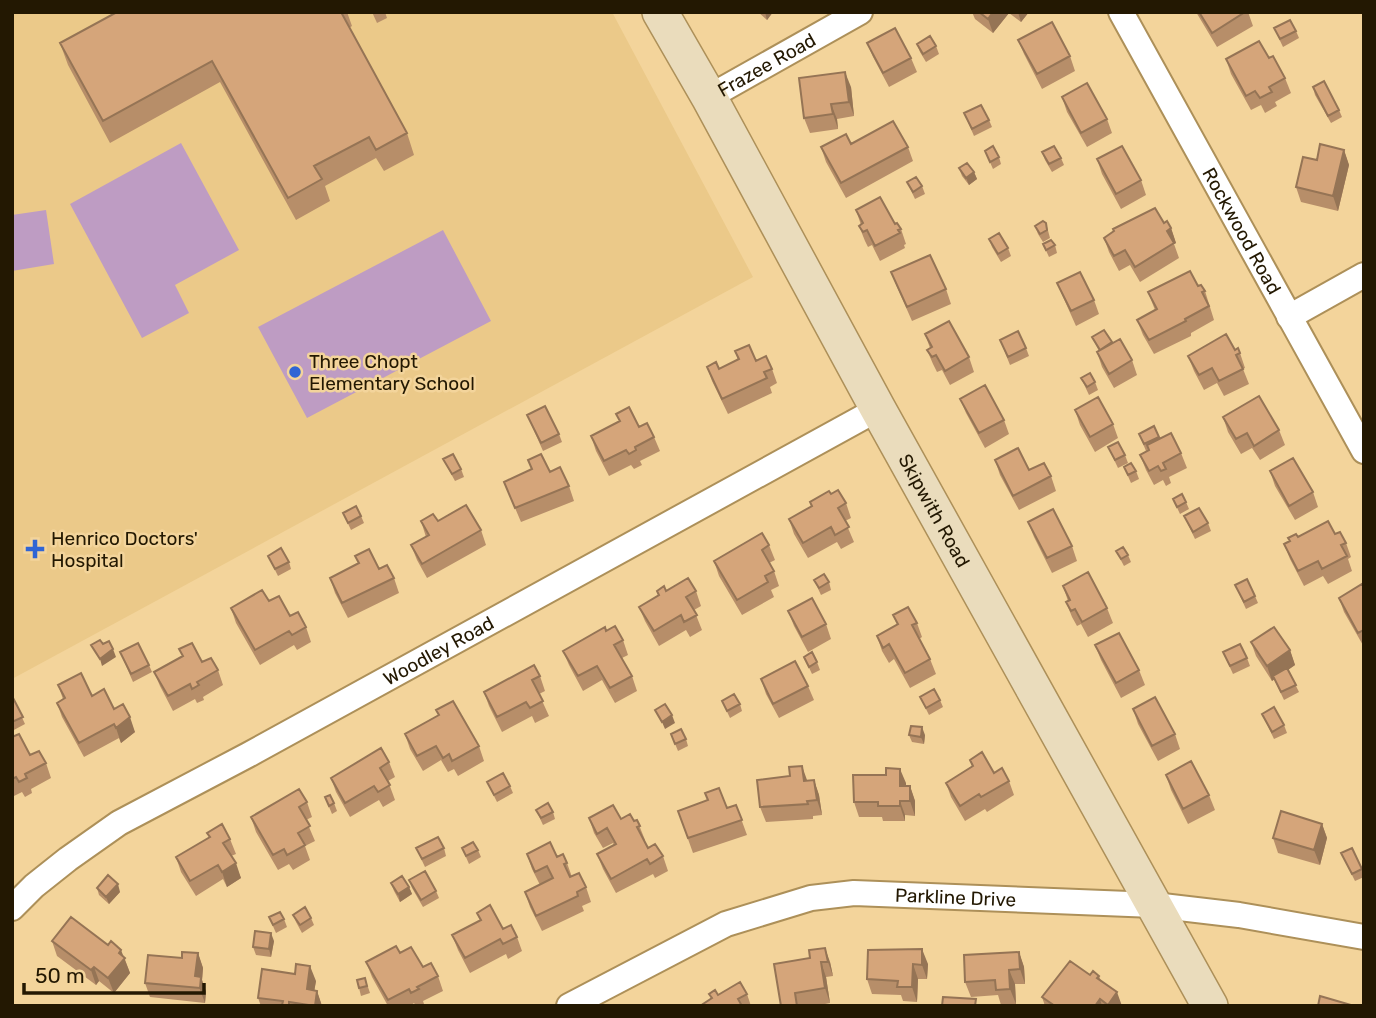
<svg xmlns="http://www.w3.org/2000/svg" width="1376" height="1018" viewBox="0 0 1376 1018" font-family="Rubik,sans-serif">
<style>
.built{fill:#ebc989}
.green{fill:#be9cc3}
.lines{fill:none;stroke-linecap:round;stroke-linejoin:round}
.street-casing{stroke:#ad9059;stroke-width:28}
.secondary-casing{stroke:#ad9059;stroke-width:38}
.street{stroke:#fff;stroke-width:24}
.secondary{stroke:#eadcbc;stroke-width:35}
.wall{fill:#b78e69}
.shaded-wall{fill:#957455}
.building{fill:#d5a57a;stroke:#957455;stroke-width:2}
.poi-dot{fill:#3065d4;stroke:#f3d49b;stroke-width:2.5}
.labels{text-anchor:middle;dominant-baseline:central;stroke-width:5;stroke-linejoin:round;paint-order:stroke}
.street-label{font-size:19px;fill:#231802;stroke:#f3d49b}
.poi-label{font-size:19px;fill:#231802;stroke:#f3d49b;text-anchor:start}
</style>
<rect width="100%" height="100%" fill="#f3d49b"/>
<path class="built" d="M12,12H612L753,277L12,679Z"/>
<path class="green" d="M181,143L239,250L175,285L189,313L142,338L70,204Z
M46,210L54,264L12,271V215Z
M443,230L491,321L307,418L258,327Z"/>
<g class="lines">
<defs>
<g id="street">
<path id="s1" d="M1121,12L1364,451"/>
<path id="s2" d="M709,97L860,12"/>
<path d="M1289,317L1364,275"/>
<path id="s3" d="M12,908L34,886L68,859L119,823L248,755L878,409"/>
<path id="s4" d="M569,1006L726,924L811,898L854,893L1154,905L1239,915L1364,937"/>
</g>
<g id="secondary">
<path id="s5" d="M660,12L709,97L878,409L1210,1006"/>
</g>
</defs>
<use href="#street" class="street-casing"/>
<use href="#secondary" class="secondary-casing"/>
<use href="#street" class="street"/>
<use href="#secondary" class="secondary"/>
</g>
<path class="wall" d="M117,12H347L352,26L349,28L407,133L414,155L384,171L376,158L325,186L330,201L296,220L220,82L110,143L68,65L60,43Z
M372,12H385L387,18L377,23Z
M758,12H773L767,20Z
M972,12H1029L1021,22L1009,13L993,33L975,19Z
M1196,12H1248L1253,26L1217,47Z
M1274,28L1296,31L1299,38L1283,47Z
M1018,40L1070,56L1075,71L1042,89L1024,54Z
M867,43L911,58L917,72L889,87L873,57Z
M917,44L936,46L939,54L926,62L920,52Z
M1269,58L1285,78L1291,93L1275,102L1277,106L1265,113L1261,105L1251,110L1231,74L1226,59Z
M851,87L854,116L837,119L838,129L810,133L804,118Z
M1313,87L1339,110L1342,117L1331,123L1315,95Z
M1062,97L1107,119L1112,133L1087,147L1067,112Z
M964,113L989,120L992,127L974,136Z
M851,144L908,147L913,161L846,198L826,162L821,147Z
M1344,150L1349,165L1338,211L1301,202L1296,187Z
M985,151L999,157L1001,164L993,169Z
M1042,152L1061,158L1064,165L1052,172L1045,160Z
M1097,159L1141,180L1146,195L1121,209L1102,174Z
M959,168L974,172L977,179L969,185L962,176Z
M907,182L922,186L925,194L915,199Z
M856,210L895,224L901,229L906,244L904,245L905,248L880,261L872,245L868,247L865,241L859,226L861,225Z
M1046,223L1050,238L1043,242L1038,234L1035,226Z
M1164,223L1171,228L1176,243L1174,244L1179,258L1140,282L1130,265L1119,271L1109,252L1104,238Z
M989,239L1008,248L1011,256L1001,262L992,247Z
M1043,244L1055,245L1057,253L1049,257Z
M891,272L946,289L951,304L912,321L897,287Z
M1057,283L1094,300L1099,314L1076,326L1063,297Z
M1198,286L1205,291L1214,320L1191,333V336L1154,354L1143,335L1137,320L1155,310L1148,292Z
M1104,330L1113,344L1132,360L1137,375L1114,388L1102,367L1097,352L1099,351L1092,337Z
M925,334L969,357L974,372L950,385L942,370L937,372L933,364L927,350L930,348Z
M1000,340L1026,348L1029,356L1010,365Z
M1235,350L1240,353L1245,368L1243,369L1249,384L1224,396L1217,383L1204,390L1194,371L1188,356Z
M735,351L772,369L777,383L770,387L772,393L728,414L712,381L707,367L719,369L738,360Z
M1081,378L1095,382L1098,390L1089,395Z
M960,399L1004,420L1009,434L985,448L966,413Z
M1075,410L1113,424L1118,438L1095,452L1080,425Z
M616,414L654,437L660,451L640,461L642,465L634,469L631,465L609,476L596,451L591,436L619,421Z
M527,415L559,434L562,442L543,451Z
M1223,417L1279,430L1285,445L1260,460L1252,448L1241,454L1228,432Z
M1154,426L1160,439L1181,453L1187,468L1169,477L1171,483L1166,486L1163,480L1154,485L1146,470L1140,455L1146,451L1139,434Z
M1108,447L1125,455L1128,463L1118,468Z
M443,459L461,469L464,477L455,481Z
M528,460L569,486L574,501L521,522L504,482L532,469Z
M995,460L1051,476L1056,491L1019,510L1000,475Z
M1124,467L1136,471L1139,479L1131,483Z
M1270,471L1313,492L1318,507L1295,520L1275,486Z
M831,494L846,503L851,518L845,521L854,542L841,549L837,542L808,558L794,534L789,519L811,507L810,502Z
M1173,499L1186,502L1189,509L1180,514Z
M343,513L361,516L364,523L351,530Z
M1184,516L1208,523L1211,531L1195,539Z
M421,521H438L481,530L486,545L427,578L417,560L411,545L426,537Z
M1028,522L1072,546L1077,561L1052,573L1034,537Z
M1335,534L1346,543L1351,557L1348,559L1352,571L1328,584L1323,576L1304,586L1290,559L1284,544L1298,537Z
M769,545L775,560L769,563L774,571L779,586L771,590L774,597L742,615L719,576L714,561Z
M1116,551L1128,555L1131,562L1124,566Z
M268,556L289,562L291,569L278,576Z
M355,556L394,578L399,593L348,618L335,593L330,578L358,564Z
M814,580L829,582L831,590L821,595Z
M1235,585L1255,596L1258,603L1246,609Z
M1063,586L1107,608L1113,623L1088,637L1081,624L1077,626L1072,617L1066,602L1068,601Z
M1364,588V647L1344,612L1339,598Z
M657,591H696L701,606L694,610L702,630L690,637L686,630L659,646L645,621L639,607L658,596Z
M269,601L306,627L311,642L297,650L294,645L260,665L236,623L231,608Z
M788,611L826,624L831,639L808,652L794,626Z
M893,615L917,623L922,637L919,639L930,659L936,674L910,688L894,659L889,663L882,651L877,636L897,625Z
M606,631L623,640L628,655L622,658L632,676L637,691L615,703L602,680L583,691L569,665L563,651Z
M1251,642L1290,650L1295,665L1288,670L1299,692L1284,700L1274,679L1272,681L1256,656Z
M1095,645L1139,670L1145,685L1121,698L1101,660Z
M179,649L218,670L223,685L203,697L204,700L197,703L195,699L173,711L160,686L154,672L182,656Z
M120,652L149,665L152,672L133,682Z
M1223,652L1247,658L1250,666L1233,674Z
M804,657L817,662L820,670L812,674Z
M540,676L545,691L539,694L549,716L535,723L532,716L502,732L489,706L484,692Z
M761,679L808,686L814,700L779,718L766,694Z
M58,685L92,696L114,709L135,732L121,743L119,738L84,757L62,717L57,703L63,699Z
M12,696L25,724L12,731Z
M920,697L940,700L943,707L929,715Z
M722,701L740,704L742,711L730,718Z
M1133,709L1175,734L1180,749L1158,761L1138,724Z
M436,710L479,746L484,761L458,776L454,769L448,772L441,760L423,771L410,749L405,734L438,715Z
M1262,714L1284,725L1287,733L1274,739Z
M671,734L686,739L688,746L678,751Z
M909,735H925L924,744L912,742Z
M12,737L30,755L46,763L51,778L31,789L32,793L25,797L22,792L12,797Z
M970,760L1009,781L1014,795L987,812L985,809L965,821L951,797L946,783L972,766Z
M389,762L395,777L388,781L395,800L383,807L379,800L350,817L336,792L331,778Z
M1166,775L1209,795L1215,810L1188,824L1171,790Z
M814,780L819,795L822,815L813,816V819L766,822L760,807L807,781Z
M487,782L510,786L513,793L497,802Z
M906,783V786H910L915,801V816L905,815V821H883L882,817H859L854,802Z
M325,797L334,803L337,811L332,814Z
M307,802L312,817L306,820L315,841L305,846L310,860L293,870L289,864L278,870L256,832L251,817Z
M736,805L747,835L693,853L678,811L727,808Z
M536,810L553,812L555,819L543,825Z
M589,818L621,819L634,821L637,820L645,840L644,841L648,848L663,856L668,871L655,878L653,874L616,893L603,869L597,854L614,845L613,843L603,848L594,833Z
M1322,824L1327,838L1320,865L1278,853L1273,838Z
M207,833L230,839L236,854L231,856L241,878L227,887L223,879L196,896L181,872L176,857L209,838Z
M416,848H444L446,856L425,867Z
M462,848L478,850L481,857L469,864Z
M1341,853L1362,869L1364,877L1355,881Z
M527,854L557,857L567,863L572,877L586,887L591,902L582,906L584,911L542,931L530,907L525,892L540,885L532,869Z
M409,880L436,891L439,898L423,907L412,888Z
M391,883L409,887L412,894L400,902L394,891Z
M97,888L120,892L109,904L99,895Z
M477,913L517,937L522,951L508,959L506,954L470,973L458,950L452,935L480,921Z
M293,915L311,918L314,925L302,933L296,922Z
M269,917L284,919L287,927L276,933Z
M52,941L124,957L130,973L114,993L99,981L96,985L57,956Z
M274,941L271,957L256,955L253,947Z
M868,950L928,964L927,979H918L917,1002L903,1001L901,995L872,994L867,979Z
M1019,952L1024,967L1025,984H1015L1016,1004L1001,1005L998,995L971,997L965,982Z
M198,953L203,968L202,980L206,992L205,1003L150,997L145,983L182,958Z
M400,953L438,976L443,991L423,1001L424,1004L421,1006H416L414,1003L410,1006H388L372,977L366,962Z
M810,958L830,962L833,976L826,977L830,1003L815,1006H781Z
M1099,976L1101,981L1122,1006H1045L1042,997Z
M365,978L370,993L361,996L359,988Z
M316,981L314,991H317L322,1006H261L258,998Z
M709,994H747L751,1006H700L711,999Z"/>
<path class="shaded-wall" d="M765,12H773L767,20Z
M993,12L1009,13L993,33L988,19Z
M1018,12H1029L1021,22Z
M845,72L851,87L854,116L849,102Z
M831,104L837,119L838,129L833,114Z
M1344,150L1349,165L1338,211L1333,196Z
M974,172L977,179L969,185L966,178Z
M1171,228L1176,243L1174,244L1167,231Z
M113,649L116,657L102,666L100,659Z
M1290,650L1295,665L1272,681L1267,666Z
M672,715L675,723L665,729L662,722Z
M130,717L135,732L121,743L116,728Z
M922,727L925,735L924,744L921,737Z
M802,766L807,780L804,781Z
M900,769L906,783V801L900,786Z
M814,780L819,795L822,815L817,800Z
M910,786L915,801V816L910,801Z
M900,801L905,815V821L900,806Z
M1322,824L1327,838L1320,865L1314,850Z
M236,863L241,878L227,887L222,872Z
M118,884L120,892L109,904L106,897Z
M409,887L412,894L400,902L398,894Z
M271,933L274,941L271,957L269,949Z
M825,948L830,962L833,976L828,962Z
M922,949L928,964L927,979L922,965Z
M121,950L130,973L114,993L108,978L119,953Z
M1019,952L1024,967L1025,984L1020,969Z
M198,953L203,968L202,980L206,992L205,1003L195,976Z
M821,962L826,977L830,1003L825,988Z
M913,964L918,979L917,1002L912,987Z
M310,966L316,981L312,1004L307,989Z
M94,967L99,981L96,985L91,970Z
M1009,970L1015,984L1016,1004L1010,989Z
M317,991L322,1006H315Z
M1117,992L1122,1006H1108V1005Z
M1100,999L1102,1006H1095Z"/>
<path class="building" d="M117,12H341L407,133L376,150L369,137L314,166L322,179L288,198L212,61L103,121L60,43Z
M979,12H993L988,19Z
M1199,12H1245L1212,33Z
M1290,20L1296,31L1280,39L1274,28Z
M1052,22L1070,56L1037,74L1018,40Z
M895,28L911,58L883,73L867,43Z
M930,36L936,46L923,54L917,44Z
M1259,41L1269,58L1273,56L1285,78L1269,87L1272,92L1260,98L1255,91L1246,96L1226,59Z
M845,72L849,102L831,104L833,114L804,118L799,78Z
M1324,81L1339,110L1328,116L1313,87Z
M1087,83L1107,119L1081,133L1062,97Z
M981,105L989,120L972,129L964,113Z
M893,121L908,147L841,183L821,147L846,134L851,144Z
M1320,144L1344,150L1333,196L1296,187L1303,157L1317,160Z
M993,146L999,157L990,162L985,151Z
M1054,146L1061,158L1049,164L1042,152Z
M1122,146L1141,180L1116,194L1097,159Z
M967,163L974,172L966,178L959,168Z
M916,177L922,186L913,192L907,182Z
M880,197L895,224L897,223L901,229L898,230L900,233L875,246L867,230L863,232L859,226L863,223L856,210Z
M1155,208L1164,223L1167,221L1171,228L1167,231L1174,243L1135,267L1125,250L1114,256L1104,238L1114,231L1113,229Z
M1043,221L1046,223L1047,230L1040,234L1035,226Z
M999,233L1008,248L998,254L989,239Z
M1051,240L1055,245L1046,250L1043,244Z
M930,255L946,289L907,307L891,272Z
M1190,271L1198,286L1201,285L1205,291L1202,292L1209,306L1185,319L1186,321L1149,340L1137,320L1157,309L1148,292Z
M1080,272L1094,300L1071,311L1057,283Z
M949,321L969,357L945,371L936,355L932,357L927,350L932,347L925,334Z
M1104,330L1112,342L1100,350L1092,337Z
M1018,331L1026,348L1008,357L1000,340Z
M1226,334L1235,350L1238,348L1240,353L1236,355L1243,369L1219,381L1212,368L1199,375L1188,356Z
M1120,339L1132,360L1109,374L1097,352Z
M749,345L756,361L766,356L772,369L764,372L767,378L722,399L707,367L716,362L719,369L739,359L735,351Z
M1090,373L1095,382L1087,387L1081,378Z
M985,385L1004,420L979,433L960,399Z
M1259,396L1279,430L1254,446L1247,433L1236,439L1223,417Z
M1098,397L1113,424L1090,437L1075,410Z
M545,406L559,434L541,443L527,415Z
M629,407L639,427L647,423L654,437L635,447L636,450L629,454L626,450L604,461L591,436L620,421L616,414Z
M1154,426L1159,437L1144,444L1139,434Z
M1171,433L1181,453L1163,463L1166,469L1161,471L1158,466L1149,471L1140,455L1149,450L1147,445Z
M1118,442L1125,455L1115,460L1108,447Z
M1018,448L1029,470L1044,463L1051,476L1013,496L995,460Z
M453,454L461,469L452,474L443,459Z
M541,454L550,472L560,467L569,486L515,508L504,482L532,469L528,460Z
M1293,458L1313,492L1289,506L1270,471Z
M1131,463L1136,471L1128,475L1124,467Z
M838,490L846,503L838,508L849,527L835,535L831,527L803,543L789,519L812,506L810,502L829,491L831,494Z
M1182,494L1186,502L1177,507L1173,499Z
M466,505L481,530L422,564L411,545L429,535L421,521L433,514L438,521Z
M356,506L361,516L348,523L343,513Z
M1199,508L1208,523L1193,532L1184,516Z
M1053,509L1072,546L1047,558L1028,522Z
M1328,521L1335,534L1340,532L1346,543L1341,545L1347,556L1322,569L1318,561L1298,571L1284,544L1290,541L1288,538L1296,534L1298,537Z
M762,533L769,545L762,550L774,571L765,576L768,582L737,600L714,561Z
M1123,547L1128,555L1121,559L1116,551Z
M281,548L289,562L275,569L268,556Z
M369,549L379,569L387,565L394,578L342,603L330,578L359,563L355,556Z
M1088,572L1107,608L1082,622L1075,609L1071,611L1066,602L1070,600L1063,586Z
M824,574L829,582L819,588L814,580Z
M688,578L696,591L686,597L697,615L684,622L681,615L654,631L639,607L659,595L657,591L664,586L666,591Z
M1247,579L1255,596L1244,602L1235,585Z
M1362,584L1364,588V630L1358,633L1339,598Z
M262,590L269,601L279,596L290,616L298,612L306,627L292,635L289,631L255,650L231,608Z
M812,598L826,624L802,637L788,611Z
M908,607L917,623L912,625L930,659L905,673L889,644L883,648L877,636L898,624L893,615Z
M615,626L623,640L614,645L632,676L610,688L597,666L578,676L563,651L605,627L606,631Z
M1274,627L1290,650L1267,666L1251,642Z
M1119,633L1139,670L1116,683L1095,645Z
M100,640L103,644L109,641L113,649L100,659L91,645Z
M138,643L149,665L131,674L120,652Z
M192,643L202,662L211,658L218,670L197,682L199,685L192,689L190,684L168,696L154,672L183,656L179,649Z
M1240,644L1247,658L1230,666L1223,652Z
M812,652L817,662L809,667L804,657Z
M795,661L808,686L773,704L761,679Z
M534,665L540,676L532,680L543,701L530,708L526,702L497,717L484,692Z
M1287,668L1296,685L1281,692L1273,676Z
M81,673L92,696L104,689L114,709L123,704L130,717L116,728L114,724L79,743L57,703L65,698L58,685Z
M934,689L940,700L926,708L920,697Z
M734,694L740,704L727,711L722,701Z
M12,696L23,717L12,722Z
M1155,697L1175,734L1152,746L1133,709Z
M453,701L479,746L452,761L449,754L443,758L436,746L417,756L405,734L439,715L436,710Z
M665,704L672,715L662,722L655,710Z
M1274,707L1284,725L1272,732L1262,714Z
M911,726L922,727L921,737L909,735Z
M681,729L686,739L675,744L671,734Z
M19,734L30,755L39,751L46,763L25,774L27,778L19,782L16,777L12,779V737Z
M381,748L389,762L380,768L390,785L378,792L374,786L345,803L331,778Z
M982,752L994,773L1002,768L1009,781L981,797L979,794L960,806L946,783L973,766L970,760Z
M1191,761L1209,795L1183,809L1166,775Z
M802,766L804,781L814,780L817,800L807,801L808,804L760,807L757,780L790,776L789,767Z
M886,768L900,769V786H910V801H900V806H878V802H854L853,775H886Z
M503,773L510,786L494,795L487,782Z
M719,788L727,808L736,805L742,820L688,838L678,811L708,800L705,793Z
M299,789L307,802L299,807L310,826L298,833L305,845L287,855L284,849L273,855L251,817Z
M330,795L334,803L329,806L325,797Z
M548,803L553,812L541,818L536,810Z
M613,805L621,819L630,814L634,821L637,820L640,826L637,827L648,848L655,844L663,856L650,864L647,859L611,879L597,854L616,844L607,828L597,834L589,818Z
M1281,811L1322,824L1314,850L1273,838Z
M222,824L230,839L223,843L236,863L222,872L218,865L190,881L176,857L210,837L207,833Z
M438,837L444,848L422,859L416,848Z
M473,842L478,850L466,856L462,848Z
M550,842L557,857L563,854L567,863L564,864L570,877L579,873L586,887L577,892L578,896L536,916L525,892L553,878L547,866L535,872L527,854Z
M1352,848L1362,869L1352,874L1341,853Z
M425,871L436,891L421,900L409,880Z
M108,875L118,884L106,897L97,888Z
M402,876L409,887L398,894L391,883Z
M490,905L503,929L511,925L517,937L503,944L500,939L465,958L452,935L481,920L477,913Z
M305,907L311,918L300,925L293,915Z
M280,912L284,919L273,925L269,917Z
M71,917L108,945L111,941L121,950L119,953L125,958L108,978L94,967L91,970L52,941Z
M255,931L271,933L269,949L253,947Z
M396,946L400,953L411,947L423,967L431,963L438,976L417,987L419,989L411,993L409,989L388,1000L366,962Z
M825,948L828,962H821L825,988L795,993L797,1006H781L774,964L810,958L809,950Z
M922,949V965L913,964L912,987H897L898,981L867,979L868,950Z
M182,952L198,953L195,976L201,977L200,988L145,983L148,955L182,958Z
M1019,952L1020,969L1009,970L1010,989L996,990L995,980L965,982L964,955Z
M1070,961L1090,975L1093,971L1099,976L1097,978L1117,992L1108,1005L1100,999L1095,1006H1055L1042,997Z
M296,964L310,966L307,989L317,991L315,1006L289,1002V1006H284L282,1005L283,1001L258,998L262,969L295,974Z
M365,978L367,986L359,988L357,980Z
M740,982L747,994L738,999L742,1006H700L712,998L709,994L715,990L718,995Z
M1320,996L1351,1005L1350,1006H1318Z
M943,997L976,999L975,1006H942Z"/>
<g class="poi-dot">
<circle cx="295" cy="372" r="7"/>
<path d="M31.5 538.5h7v7h7v7h-7v7h-7v-7h-7v-7h7z"/>
</g>
<g class="labels">
<g class="street-label">
<text stroke="none"><textPath href="#s2" startOffset="66">Frazee Road</textPath></text>
<text stroke="none"><textPath href="#s1" startOffset="250">Rockwood Road</textPath></text>
<text stroke="none"><textPath href="#s5" startOffset="569">Skipwith Road</textPath></text>
<text stroke="none"><textPath href="#s3" startOffset="500">Woodley Road</textPath></text>
<text stroke="none"><textPath href="#s4" startOffset="411">Parkline Drive</textPath></text>
</g>
<g class="poi-label">
<text x="309" y="361">Three Chopt<tspan x="309" dy="22">Elementary School</tspan></text>
<text x="51" y="538">Henrico Doctors'<tspan x="51" dy="22">Hospital</tspan></text>
</g>
</g>
<rect width="1376" height="1018" fill="none" stroke="#231802" stroke-width="28"/>
<path d="M24 983v10h180v-10" fill="none" stroke="#231802" stroke-width="3.5"/>
<text x="35" y="983" font-size="21" fill="#231802" stroke="#f3d49b" stroke-width="5" paint-order="stroke">50 m</text>
</svg>
